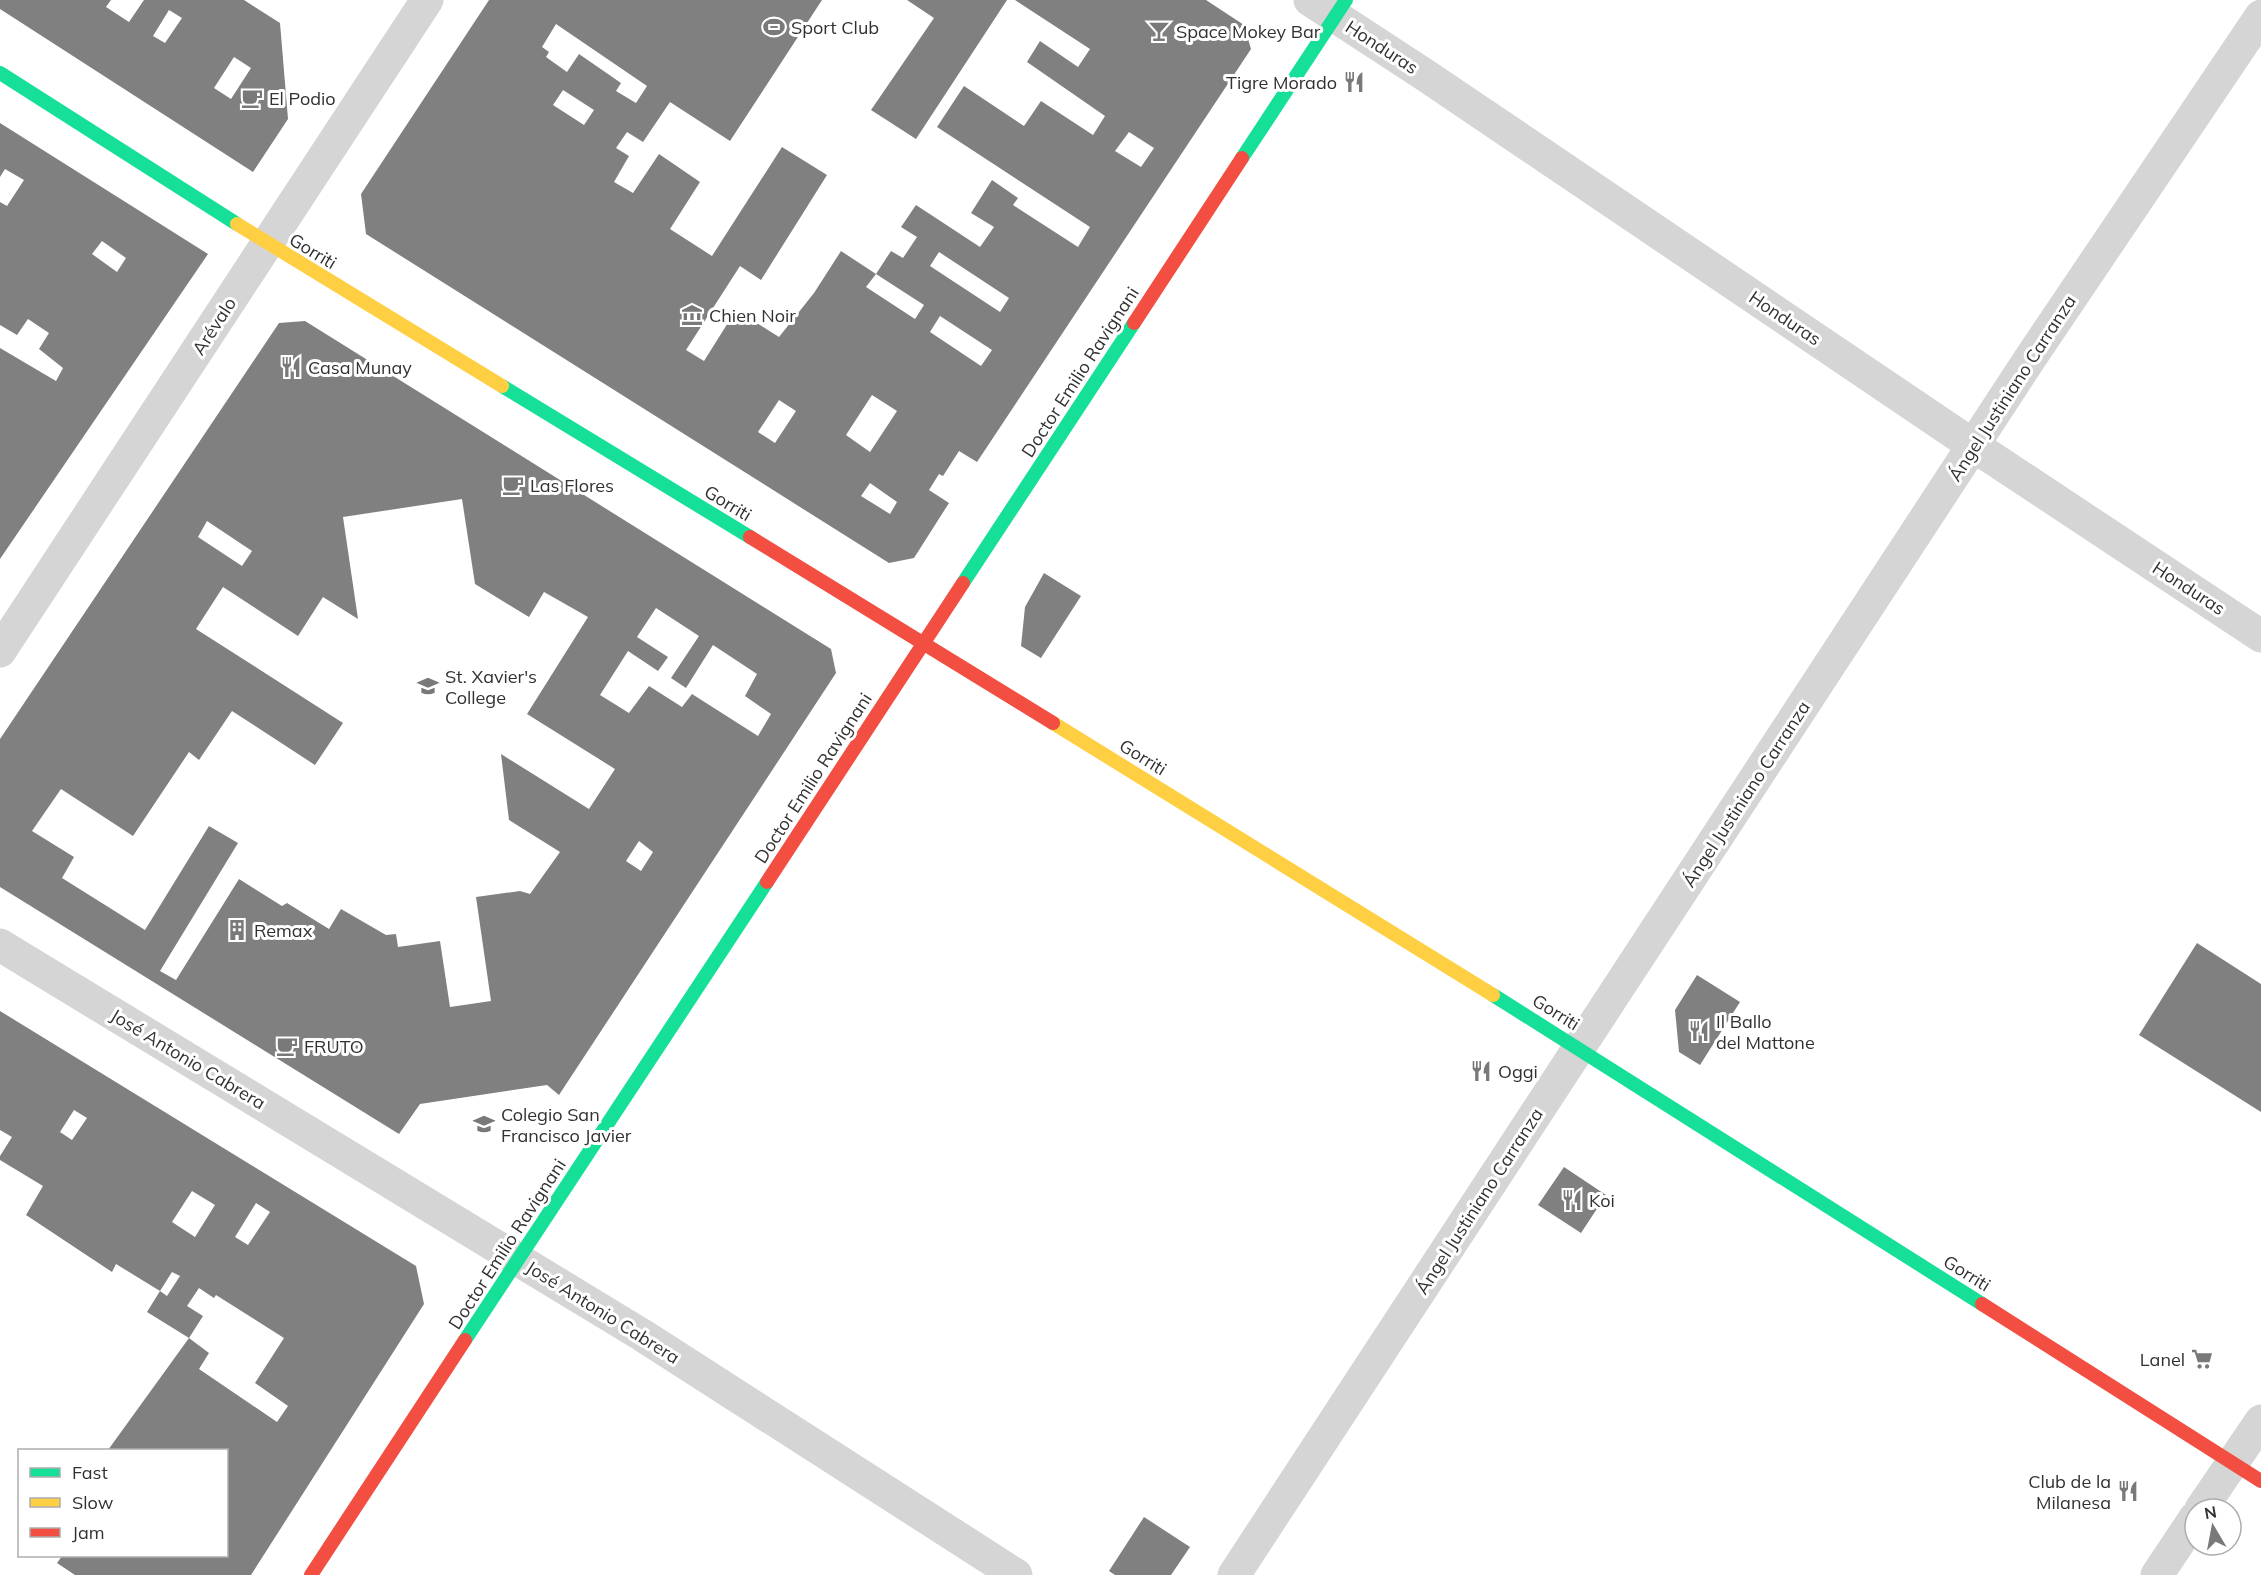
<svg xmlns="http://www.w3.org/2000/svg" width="2261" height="1575" viewBox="0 0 2261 1575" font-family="Mulish,sans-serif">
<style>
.building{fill:#808080;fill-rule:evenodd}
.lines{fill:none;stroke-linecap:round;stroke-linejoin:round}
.street{stroke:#d5d5d5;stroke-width:33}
.fast{stroke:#16e098;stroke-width:14}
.slow{stroke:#ffcf43;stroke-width:14}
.jam{stroke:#f24e42;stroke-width:14}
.labels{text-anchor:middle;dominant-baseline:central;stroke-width:6;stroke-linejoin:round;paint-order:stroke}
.poi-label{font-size:18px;fill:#313131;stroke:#fff;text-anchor:start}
.street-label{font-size:18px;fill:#313131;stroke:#fff}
</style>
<rect width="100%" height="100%" fill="#fff"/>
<path class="building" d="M0,0H111L106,7L129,22L144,0H244L280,23L288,119L253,172L0,9ZM169,10L182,18L165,43L153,36ZM234,57L251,68L231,99L214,88Z
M489,0H822L730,141L670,102L643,142L627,132L616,148L629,156L614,182L633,193L659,154L700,182L670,229L712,256L782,147L827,175L761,280L740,266L686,350L704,361L736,310L779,337L814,293L841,251L876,274L891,251L903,258L917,237L901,227L916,205L980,247L994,227L971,213L992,180L1018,198L1013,205L1078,247L1090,227L937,127L964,86L1024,126L1041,101L1093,135L1105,116L1027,62L1040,41L1078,67L1090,49L1015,0H1206L1244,25L1251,49L977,462L959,451L943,476L939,474L929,490L949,503L914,558L889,563L366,234L361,194ZM556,24L647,86L636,103L616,91L621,83L579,54L567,72L546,57L549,52L542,47ZM563,90L594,110L584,125L553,105ZM1129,132L1154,148L1141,167L1115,151ZM939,252L1009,298L1000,312L930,266ZM876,274L924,305L915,319L866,287ZM940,316L992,350L981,366L930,332ZM872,395L897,411L870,452L846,435ZM779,400L796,411L775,443L758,432ZM870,483L897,502L890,514L861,496Z
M907,0H1007L916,139L871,110L934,18Z
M0,123L208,254L0,559V348L56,381L63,368L39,349L49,333L28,319L17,335L0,325V202L7,206L24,180L5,169L0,177ZM102,241L126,258L117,272L92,254Z
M305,321L831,649L836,673L559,1095L547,1085L420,1104L399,1134L0,887V739L279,323ZM462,499L475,584L529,617L544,592L588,617L527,714L615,769L589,809L501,754L509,820L560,852L530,894L520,891L476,897L491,1001L450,1007L440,941L398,947L396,934L386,935L341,909L329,929L287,903L282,906L239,879L176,980L160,971L238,843L209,826L145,930L62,878L74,857L32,831L61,789L133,836L189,752L199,760L232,711L315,765L343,723L196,629L223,587L298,636L323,597L358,619L343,517ZM207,521L252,551L242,566L198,537ZM656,608L699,636L671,678L686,688L713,645L757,674L745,696L771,714L758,736L692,694L682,707L649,686L629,713L600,695L628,651L658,671L668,657L637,637ZM639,841L653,852L641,871L626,861Z
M1044,573L1081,596L1041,658L1021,646L1025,607Z
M2197,943L2261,984V1112L2139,1035Z
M1697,975L1740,1002L1700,1065L1679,1052L1675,1010Z
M0,1011L416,1266L424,1304L251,1575H75L57,1563L62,1556H226V1450H108L189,1338L209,1353L199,1369L277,1422L288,1406L255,1383L284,1338L216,1295L214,1298L199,1288L187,1306L203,1316L189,1338L147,1312L160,1291L167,1296L180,1276L172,1272L160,1291L116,1264L112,1272L26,1215L43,1186L0,1160V1156L12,1137L0,1130ZM74,1110L87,1118L72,1140L60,1132ZM192,1191L215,1205L195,1237L172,1222ZM256,1203L270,1212L248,1245L235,1237Z
M1564,1167L1606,1195L1581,1233L1538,1205Z
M1144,1517L1190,1547L1171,1575H1115L1109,1571Z"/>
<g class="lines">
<path class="street" d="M1310,0L1425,75L1974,446L2261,636
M0,651L427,0
M0,945L642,1335L1016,1575
M2201,1509L2261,1421
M1234,1575L2031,357L2261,16
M2157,1575L2195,1518"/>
<path class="fast" d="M0,73L237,224
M1242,158L1346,0
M502,386L750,537
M963,583L1134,323
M1493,995L1982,1304
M465,1340L767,882"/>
<path class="slow" d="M237,224L502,386
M1053,723L1493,995"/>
<path class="jam" d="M1134,323L1242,158
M750,537L1053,723
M767,882L963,583
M1982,1304L2261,1481
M311,1575L465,1340"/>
</g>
<defs>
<symbol id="stadium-bare" viewBox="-9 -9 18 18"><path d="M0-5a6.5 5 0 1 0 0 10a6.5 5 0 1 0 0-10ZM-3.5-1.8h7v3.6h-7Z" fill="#797979" stroke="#fff" stroke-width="2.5" paint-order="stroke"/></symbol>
<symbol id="bar-bare" viewBox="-9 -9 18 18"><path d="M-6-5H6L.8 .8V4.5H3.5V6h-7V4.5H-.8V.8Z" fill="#797979" stroke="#fff" stroke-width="2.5" paint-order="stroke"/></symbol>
<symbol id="restaurant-bare" viewBox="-9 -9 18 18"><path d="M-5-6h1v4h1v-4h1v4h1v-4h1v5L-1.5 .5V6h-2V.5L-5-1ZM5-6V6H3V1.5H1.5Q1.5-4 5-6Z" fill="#797979" stroke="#fff" stroke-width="2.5" paint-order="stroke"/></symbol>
<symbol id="cafe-bare" viewBox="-9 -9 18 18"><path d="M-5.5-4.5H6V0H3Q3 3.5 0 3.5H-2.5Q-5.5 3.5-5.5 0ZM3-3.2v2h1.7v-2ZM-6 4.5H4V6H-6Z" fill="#797979" stroke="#fff" stroke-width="2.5" paint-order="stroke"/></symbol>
<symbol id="museum-bare" viewBox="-9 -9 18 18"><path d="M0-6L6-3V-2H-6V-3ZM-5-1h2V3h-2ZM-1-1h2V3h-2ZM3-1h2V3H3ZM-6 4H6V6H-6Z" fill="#797979" stroke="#fff" stroke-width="2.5" paint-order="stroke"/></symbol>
<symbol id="university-bare" viewBox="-9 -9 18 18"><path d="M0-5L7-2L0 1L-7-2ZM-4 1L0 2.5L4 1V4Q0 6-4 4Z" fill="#797979" stroke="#fff" stroke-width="2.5" paint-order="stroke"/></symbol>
<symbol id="building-bare" viewBox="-9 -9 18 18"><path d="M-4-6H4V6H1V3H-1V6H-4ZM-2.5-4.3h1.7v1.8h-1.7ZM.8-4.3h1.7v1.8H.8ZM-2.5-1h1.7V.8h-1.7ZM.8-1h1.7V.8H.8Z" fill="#797979" stroke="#fff" stroke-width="2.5" paint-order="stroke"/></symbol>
<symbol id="school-bare" viewBox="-9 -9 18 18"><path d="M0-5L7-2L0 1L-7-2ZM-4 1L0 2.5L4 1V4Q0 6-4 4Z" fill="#797979" stroke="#fff" stroke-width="2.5" paint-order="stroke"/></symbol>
<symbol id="supermarket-bare" viewBox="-9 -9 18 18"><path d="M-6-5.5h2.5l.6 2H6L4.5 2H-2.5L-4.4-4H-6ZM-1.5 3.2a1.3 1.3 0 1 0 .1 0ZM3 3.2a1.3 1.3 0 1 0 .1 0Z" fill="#797979" stroke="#fff" stroke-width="2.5" paint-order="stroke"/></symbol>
</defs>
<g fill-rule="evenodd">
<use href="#stadium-bare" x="759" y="12" width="30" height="30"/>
<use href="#bar-bare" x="1144" y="16" width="30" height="30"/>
<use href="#restaurant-bare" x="1339" y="67" width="30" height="30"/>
<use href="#cafe-bare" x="237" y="83" width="30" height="30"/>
<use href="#museum-bare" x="677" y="300" width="30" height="30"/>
<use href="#restaurant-bare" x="276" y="352" width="30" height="30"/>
<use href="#cafe-bare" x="498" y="470" width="30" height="30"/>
<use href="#university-bare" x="413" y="671" width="30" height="30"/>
<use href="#building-bare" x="222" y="915" width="30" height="30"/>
<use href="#restaurant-bare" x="1684" y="1016" width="30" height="30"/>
<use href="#cafe-bare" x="272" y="1031" width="30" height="30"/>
<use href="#restaurant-bare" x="1466" y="1056" width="30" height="30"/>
<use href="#school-bare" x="469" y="1109" width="30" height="30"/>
<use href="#restaurant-bare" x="1557" y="1185" width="30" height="30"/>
<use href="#supermarket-bare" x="2187" y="1344" width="30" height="30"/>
<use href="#restaurant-bare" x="2113" y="1476" width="30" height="30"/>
</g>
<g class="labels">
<g class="poi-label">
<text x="791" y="27">Sport Club</text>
<text x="1176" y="31">Space Mokey Bar</text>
<text x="1337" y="82" text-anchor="end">Tigre Morado</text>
<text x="269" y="98">El Podio</text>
<text x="709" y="315">Chien Noir</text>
<text x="308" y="367">Casa Munay</text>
<text x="530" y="485">Las Flores</text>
<text x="445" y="676">St. Xavier's<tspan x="445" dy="21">College</tspan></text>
<text x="254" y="930">Remax</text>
<text x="1716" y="1021">Il Ballo<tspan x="1716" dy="21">del Mattone</tspan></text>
<text x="304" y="1046">FRUTO</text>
<text x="1498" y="1071">Oggi</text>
<text x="501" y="1114">Colegio San<tspan x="501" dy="21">Francisco Javier</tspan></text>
<text x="1589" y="1200">Koi</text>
<text x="2185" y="1359" text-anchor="end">Lanel</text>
<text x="2111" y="1481" text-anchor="end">Club de la<tspan x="2111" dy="21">Milanesa</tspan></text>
</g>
<g class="street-label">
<text transform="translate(1382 47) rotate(33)">Honduras</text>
<text transform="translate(313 251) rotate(31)">Gorriti</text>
<text transform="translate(1785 318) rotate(34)">Honduras</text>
<text transform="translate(214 326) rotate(-57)">Arévalo</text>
<text transform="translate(1080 372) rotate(-57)">Doctor Emilio Ravignani</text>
<text transform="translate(2012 388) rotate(-57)">Ángel Justiniano Carranza</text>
<text transform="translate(728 503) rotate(31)">Gorriti</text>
<text transform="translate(2189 588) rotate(33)">Honduras</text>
<text transform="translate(1143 757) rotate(32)">Gorriti</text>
<text transform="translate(813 778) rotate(-57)">Doctor Emilio Ravignani</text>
<text transform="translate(1746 794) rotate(-57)">Ángel Justiniano Carranza</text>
<text transform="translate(1556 1012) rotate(32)">Gorriti</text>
<text transform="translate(188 1059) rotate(31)">José Antonio Cabrera</text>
<text transform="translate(1479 1201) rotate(-57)">Ángel Justiniano Carranza</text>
<text transform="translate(507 1244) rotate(-57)">Doctor Emilio Ravignani</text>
<text transform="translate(1967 1273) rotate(32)">Gorriti</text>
<text transform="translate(603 1312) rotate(32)">José Antonio Cabrera</text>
</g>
</g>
<rect x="18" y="1449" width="210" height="108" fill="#ffffff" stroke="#adadad" stroke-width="1.5"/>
<rect x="30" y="1468" width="30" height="9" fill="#16e098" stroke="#adadad" stroke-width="1.5"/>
<text x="72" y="1479" font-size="18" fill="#313131">Fast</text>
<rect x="30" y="1498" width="30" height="9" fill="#ffcf43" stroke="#adadad" stroke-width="1.5"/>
<text x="72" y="1509" font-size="18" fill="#313131">Slow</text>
<rect x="30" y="1528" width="30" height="9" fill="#f24e42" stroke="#adadad" stroke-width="1.5"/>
<text x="72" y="1539" font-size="18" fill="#313131">Jam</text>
<g transform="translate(2213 1527) rotate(350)"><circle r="28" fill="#ffffff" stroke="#adadad" stroke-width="1.5"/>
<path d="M0-4.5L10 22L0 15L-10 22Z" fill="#797979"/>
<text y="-9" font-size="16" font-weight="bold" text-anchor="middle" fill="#313131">N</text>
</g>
</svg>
